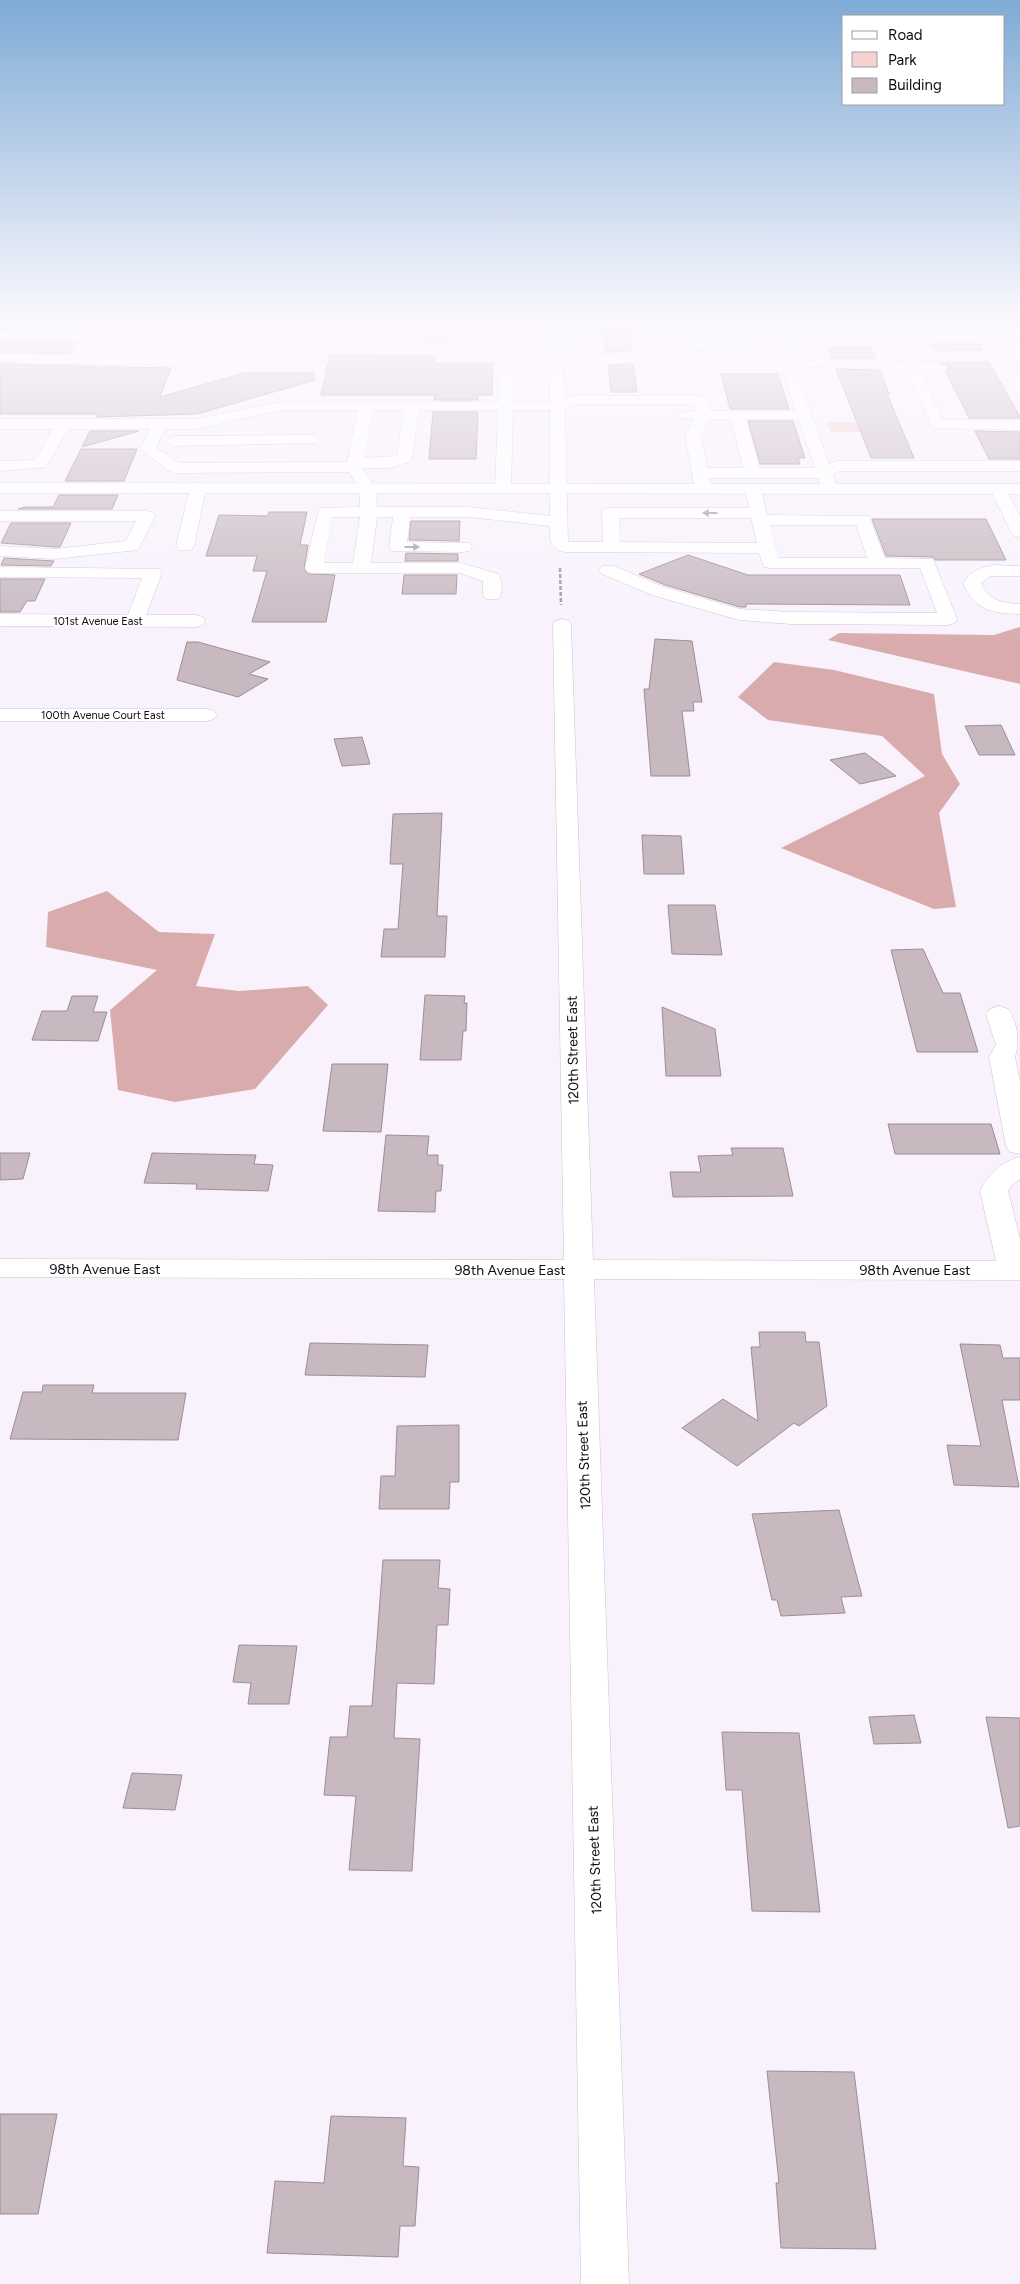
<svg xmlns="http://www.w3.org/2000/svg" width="1020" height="2284" viewBox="0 0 1020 2284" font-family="Figtree,sans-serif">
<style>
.green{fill:#f5d1d2}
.forest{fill:#d9abad}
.building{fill:#c8b8c0;stroke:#9c8e95}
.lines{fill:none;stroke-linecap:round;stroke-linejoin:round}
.minor-casing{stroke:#cbc2d0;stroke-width:1}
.major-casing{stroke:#cbc2d0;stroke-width:1}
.path-far1{stroke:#9b969e;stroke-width:2;stroke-dasharray:2.5 1;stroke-linecap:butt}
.path{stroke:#9b969e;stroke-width:2.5;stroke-dasharray:4 2;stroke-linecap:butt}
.minor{fill:#fff;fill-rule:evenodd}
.major{fill:#fff;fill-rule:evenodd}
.oneway{fill:#9f9ea0}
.labels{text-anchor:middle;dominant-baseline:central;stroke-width:4.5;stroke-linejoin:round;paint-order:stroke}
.far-street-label{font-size:11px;fill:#0f0c11;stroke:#fff}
.street-label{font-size:14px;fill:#0f0c11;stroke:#fff}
</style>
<rect width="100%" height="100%" fill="#f9f2fd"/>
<path class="green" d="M0,324H541L540,343L0,342Z
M826,422H856L860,432H831Z"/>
<path class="forest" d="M1020,627V684L828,640L839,633L994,635Z
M774,662L834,670L934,694L942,754L960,784L939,813L956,907L934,909L781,848L925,776L882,736L768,720L738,697Z
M107,891L159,932L215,934L196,986L239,991L308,986L328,1005L255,1089L175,1102L118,1090L110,1010L157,970L46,947L48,912Z"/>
<path class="building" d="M0,324H85L82,330H0Z
M603,324H629L632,351L606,352Z
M0,342H76L70,353L0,352Z
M932,344H979L983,350L936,351Z
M838,347H871L876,358H831L828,348Z
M330,355L436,356L435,363H493L492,395H478V400H434L435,395H321Z
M989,362L1020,417V418H969L946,372L949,367L941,363Z
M0,364L171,368L160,397L244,373H314L315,380L197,414L96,417L98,414H0Z
M633,364L637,392H611L608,365Z
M836,369L880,370L889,394H887L914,458H871Z
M721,374H778L789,409H730Z
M433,412H478L476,459H429Z
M748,421H793L805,458H798L800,464H760Z
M90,431H139L82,447Z
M975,431L1020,432V459H989Z
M81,449H137L124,481H65Z
M59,495H118L112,509H18L26,507H53Z
M269,512H307L300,545H308L304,569L308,574L335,575L326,622H252L267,571H253L257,556H206L219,515L268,516Z
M872,519H986L1006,560H935L933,557L886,556Z
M411,521H460L459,541L409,540Z
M11,523H71L60,547H55L1,543Z
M406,553L458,554V561H405Z
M688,555L748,575H900L910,605L746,604V607H740L665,585L639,574Z
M4,558L54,561L51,566L1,565Z
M404,575H457L456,594H402Z
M0,579H45L35,601H27L20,612H0Z
M655,639L692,641L702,702H693L694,711H682L690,776H651L644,689H649Z
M187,642H198L270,662L249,674L268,679L238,697L177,680Z
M1001,725L1015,755H979L965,726Z
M362,737L370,764L342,766L334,739Z
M865,753L896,776L860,784L830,760Z
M442,813L437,916H447L445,957H381L384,929H398L403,864H390L393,814Z
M642,835L681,836L684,874H644Z
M668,905H715L722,955L672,954Z
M923,949L943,993H960L978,1052H917L891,950Z
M425,995L465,996L464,1003H467L466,1031H463L461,1060H420Z
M72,996H98L93,1012H107L98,1041L32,1040L42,1011H67Z
M662,1007L715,1029L721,1076H666Z
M332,1064H388L381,1132L323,1131Z
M888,1124H991L1000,1154H895Z
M386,1135L429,1136L427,1155H438V1165H443L441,1191H436L435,1212L378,1211Z
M731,1148H783L793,1196L673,1197L670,1172H701L698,1156L733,1155Z
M0,1153H30L23,1179L0,1180Z
M152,1153L256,1155L254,1164L273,1165L268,1191L196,1189L197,1184L144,1183Z
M759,1332H805L806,1342H819L827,1406L799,1426L794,1423L737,1466L682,1428L723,1399L758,1421L751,1347H760Z
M310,1343L428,1345L425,1377L305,1375Z
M960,1344L1000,1345L1003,1358H1020V1400H1002L1019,1487L954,1485L947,1445L981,1446Z
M43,1385H94L92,1393H186L178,1440L10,1439L23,1392H42Z
M459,1425V1482H450L449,1509H379L381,1476H395L397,1426Z
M839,1510L862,1596L841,1597L845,1613L781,1616L777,1600H772L752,1514Z
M383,1560H440L438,1588L450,1589L448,1625H437L434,1684L397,1683L394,1738L420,1739L412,1871L349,1870L356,1796L324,1795L330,1737H347L350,1706H372Z
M239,1645L297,1646L289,1704H248L251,1683L233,1682Z
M914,1715L921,1743L874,1744L869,1717Z
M986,1717L1020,1718V1826L1008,1828Z
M722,1732L799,1733L820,1912L752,1911L742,1790H726Z
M132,1773L182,1775L175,1810L123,1808Z
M767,2071L854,2072L876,2249L781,2248L776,2183H779Z
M0,2114H57L38,2214H0Z
M331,2116L406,2118L403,2166L419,2167L415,2226H400L398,2257L267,2253L275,2181L324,2183Z"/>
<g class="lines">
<defs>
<path id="minor" d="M659,324H673L676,328C687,333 711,347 722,349C736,351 745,337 754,331C769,321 791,324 807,324L806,327L765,336L747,350L795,368L829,464L836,461H1020V471H839L833,475L838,489L836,492H824L818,478H709L711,489L709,492H697L695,489L685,436L694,419L681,418L679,415L681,412L696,411L694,404H576L565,408L568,542H603L602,513L604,509L610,508H749L745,489L747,486H759L761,489L767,515L869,516L885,558L933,559L957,619L955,623L948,625L791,624L739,620L652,595L602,574L599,570L602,566H614L664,587L740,609L791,612L937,613L920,568H770L764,567L759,553L565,552C549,548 550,541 550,526L469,517H410L407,542L469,543L472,547L469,551L463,552L392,551L389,547L393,517H377L371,563H462L498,574C503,580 503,593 498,599H486L483,595V581L460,573H314L308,572L305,568L319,508L360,507V489L349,472L176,473L170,471L140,449L150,429H68L46,467L0,471V461L35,460L53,429H0V419H196L282,402H498L500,362L469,354L294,353L263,356L233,366L0,362V354L232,358L261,348L294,345L469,346L507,355H550V341L456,340L454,337L456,334L461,333H557L564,337V354L706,352L666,334ZM735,355L784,374L795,411H711L708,400L701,396H574L565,398L564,363L696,362ZM514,363H550V402H513ZM282,410H358L347,462L180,463L156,448L165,429H196ZM373,410H404L397,456L364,458ZM419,410H498L495,489L497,492H509L511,489L513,410H550V516L469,507H377L376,489L362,468H389L410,462L412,459ZM709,419H731L743,468H707L701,436ZM746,419H798L815,468H759ZM332,517H360L353,563H324ZM619,518H751L757,543L620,542ZM770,525H856L867,558H778Z
M894,324H908L913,334C929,334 1013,330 1020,344C1020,347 1020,355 1020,359L928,361L912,358L903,342H812L803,344L805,357L803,360H793L789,342L791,339L812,334H899ZM917,342H992L1008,347L1010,352L928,353L922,352Z
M0,332H285L292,336L285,340H0Z
M814,360H877L945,365L947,368L945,371L921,372L943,420H1020V430L933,428L907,372L877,368L809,367L807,364Z
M1008,364L1013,365L1020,376V393L1015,392L1001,368Z
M312,435L317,437L320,440L317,443L175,446L170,444L167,441L170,438L175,436Z
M198,483L204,485L206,488L194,546L191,550H179L176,546L190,488L192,485Z
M998,484L1004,486L1020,516V537L1014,536L1011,532L990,489L992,486Z
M0,511H147L153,512L155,516L138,550L55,559L0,556V546L55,549L126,541L136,521H0Z
M993,565L1020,566V576H990L981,583C989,601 1002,603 1020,604V614C992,613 975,611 963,583C971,571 979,568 993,565Z
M0,567L159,569L162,573L146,615H196L203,617L205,621L203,625L196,627L0,626V614L128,615L142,578L0,577Z
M562,619L569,621L571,625L593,1260L996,1261L980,1191C988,1174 1002,1161 1020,1157V1179L1011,1186L1008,1191L1020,1239V1280L594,1279L629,2284H581L564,1279L0,1277V1259L564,1260L553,625L555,621Z
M0,709H207L214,711L217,715L214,719L207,721H0Z
M999,1006L1008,1009C1018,1023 1020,1042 1015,1057L1020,1081V1154L1010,1152L1006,1146L989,1057L996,1045L986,1014L990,1009Z"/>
<path id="major" d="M0,483L1020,484V494L0,493Z"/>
</defs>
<use href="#minor" class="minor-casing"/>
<use href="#major" class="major-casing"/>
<path class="path-far1" d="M420,327H442"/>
<path class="path" d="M560,568L561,605"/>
<use href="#minor" class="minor"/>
<use href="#major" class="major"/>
</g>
<defs><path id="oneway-solid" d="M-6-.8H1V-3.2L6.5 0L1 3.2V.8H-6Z" transform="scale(1.25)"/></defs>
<g class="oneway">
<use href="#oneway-solid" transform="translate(710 513) rotate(180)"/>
<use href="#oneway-solid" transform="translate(412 547)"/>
</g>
<linearGradient id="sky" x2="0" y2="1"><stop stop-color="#7fabd6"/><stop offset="0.5" stop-color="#fcf9fe"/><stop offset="1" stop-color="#fcf9fe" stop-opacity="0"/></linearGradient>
<rect width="1020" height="644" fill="url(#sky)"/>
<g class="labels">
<g class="far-street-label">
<text x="98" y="621">101st Avenue East</text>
<text x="103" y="715">100th Avenue Court East</text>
</g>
<g class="street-label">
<text transform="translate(573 1050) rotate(-91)">120th Street East</text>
<text x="105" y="1269">98th Avenue East</text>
<text x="510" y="1270">98th Avenue East</text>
<text x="915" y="1270">98th Avenue East</text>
<text transform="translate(584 1455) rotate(-92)">120th Street East</text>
<text transform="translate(595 1860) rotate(-92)">120th Street East</text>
</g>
</g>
<rect x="842" y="15" width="162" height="90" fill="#ffffff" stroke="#9f9ea0"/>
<rect x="852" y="31" width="25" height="8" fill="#ffffff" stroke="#9f9ea0"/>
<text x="888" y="40" font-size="15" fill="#0f0c11">Road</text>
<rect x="852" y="52" width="25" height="15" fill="#f5d1d2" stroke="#9f9ea0"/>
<text x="888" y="65" font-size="15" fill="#0f0c11">Park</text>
<rect x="852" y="78" width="25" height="15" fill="#c8b8c0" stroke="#9f9ea0"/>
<text x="888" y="90" font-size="15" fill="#0f0c11">Building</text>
</svg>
